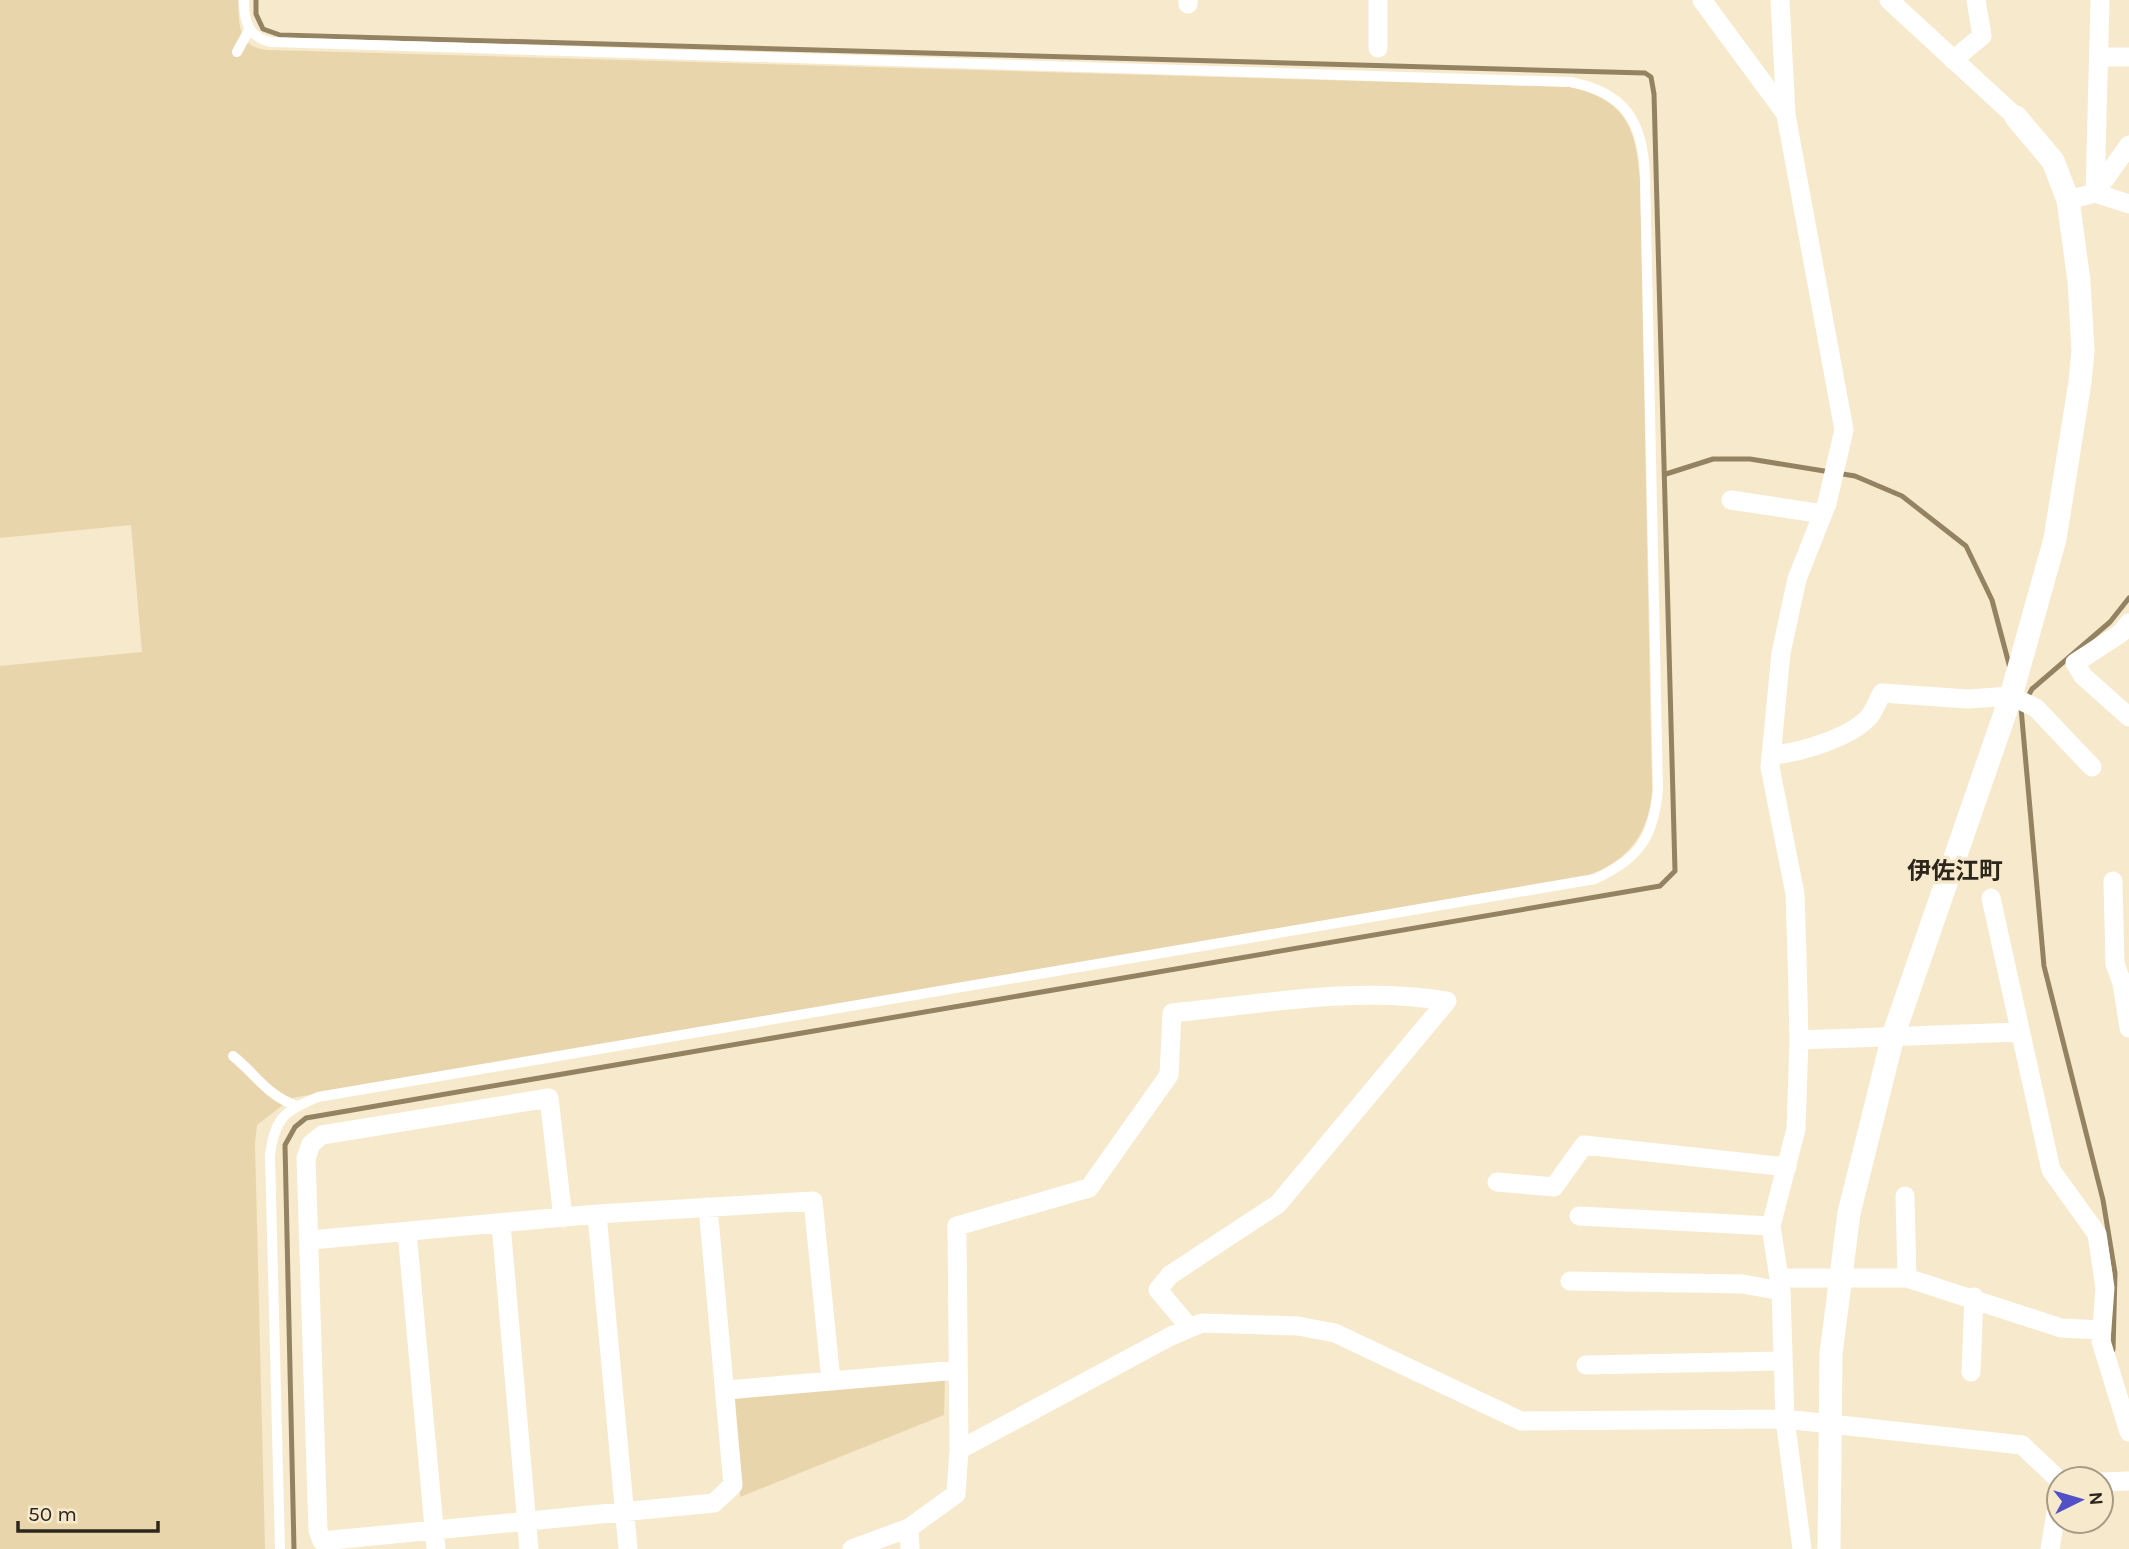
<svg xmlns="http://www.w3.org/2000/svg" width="2129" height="1549" viewBox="0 0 2129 1549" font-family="Karla,'Noto Sans JP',sans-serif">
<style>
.green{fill:#e9d5ab}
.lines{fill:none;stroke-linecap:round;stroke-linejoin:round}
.stream{stroke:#938362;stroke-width:5}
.service{stroke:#fff;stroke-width:10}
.minor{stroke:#fff;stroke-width:19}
.tertiary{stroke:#fff;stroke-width:23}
.labels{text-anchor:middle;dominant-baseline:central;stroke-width:7;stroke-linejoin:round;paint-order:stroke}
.quarter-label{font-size:24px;font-weight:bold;fill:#2c261c;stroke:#f7e9cc}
</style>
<rect width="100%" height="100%" fill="#f7e9cc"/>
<path class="green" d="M0,0H238C239,26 238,49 270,50L1571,87C1626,101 1636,127 1640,181L1652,792C1648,835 1628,860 1589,875L292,1098L257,1125L255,1143L265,1549H0V666L142,652L131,525L0,538Z
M945,1379L944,1415L740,1497L735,1398Z"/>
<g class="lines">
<path class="stream" d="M256,0V14L263,29L280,35L1645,73L1651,77L1654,94L1675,871L1660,886L306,1118L295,1127L285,1145L294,1549
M1666,474L1713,459H1750L1855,476L1902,496L1966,546L1992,600L2010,668
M2026,700L2032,689L2110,622L2129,598
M2021,708L2044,966L2103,1200L2115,1273L2113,1350"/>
<path class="service" d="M244,0C244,21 248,37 271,42L1570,82C1625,92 1643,122 1645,175L1658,789C1654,837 1639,859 1595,879L318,1097C284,1111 274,1119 270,1156L280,1549
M237,52L249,30
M233,1056C258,1076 266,1095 297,1106"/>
<path class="minor" d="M1702,0L1786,114
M1780,0L1786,115L1844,430L1827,503L1797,579L1781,653L1770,767L1795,894L1797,956L1799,1040L1796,1129L1771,1226L1781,1291L1785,1419L1802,1549
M1889,0L2016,117
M1188,4V0
M1378,48V0
M2099,57H2129
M1953,60L1982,36L1976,0
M2095,193L2100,0
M2095,193L2129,145
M2068,200L2095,193L2129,204
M1731,500L1823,514
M2129,623L2121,633L2075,663L2083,676L2129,717
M1772,755C1799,753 1850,738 1869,717C1874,711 1878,700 1882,693L1968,699L2011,696L2036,708L2092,767
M2113,881L2115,964L2122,983
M1991,898L2051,1170L2097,1234L2105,1288L2101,1341L2129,1432
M2129,983H2122L2129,1028
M1799,1040L2020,1032
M1497,1182L1554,1187L1584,1145L1787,1167
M1905,1196L1907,1278
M597,1214L628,1549
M1579,1216L1771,1226
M563,1218L549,1098L322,1135L311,1144L306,1158L318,1530L322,1541L714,1503L733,1485L708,1207
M501,1224L529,1549
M407,1232L436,1549
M311,1240L597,1214L813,1201L831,1381L958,1370
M1779,1278H1907L2061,1328L2102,1330
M1570,1281L1743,1284L1781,1291
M1190,1328L1158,1290L1170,1275L1278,1204L1447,1001
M1586,1365L1783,1361
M1971,1372L1974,1297
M727,1390L831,1381
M959,1450L1171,1336L1202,1323L1298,1326L1335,1333L1521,1421L1785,1419L2022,1445L2059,1480
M2101,1482L2129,1481
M909,1528L910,1549
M852,1549L909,1528L956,1494L959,1450L957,1226L1089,1188L1169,1075L1172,1013C1263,1004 1356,986 1447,1001
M2050,1549L2059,1494"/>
<path class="tertiary" d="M1829,1549L1831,1354L1849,1213L1893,1036L2011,696L2055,539L2080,382L2083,351L2079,281L2068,200L2053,161L2016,117"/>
</g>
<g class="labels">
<g class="quarter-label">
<text x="1955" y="871">伊佐江町</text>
</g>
</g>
<g transform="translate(2080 1500) rotate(85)"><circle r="33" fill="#f7e9cc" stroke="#a69b86" stroke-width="2"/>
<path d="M0-5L12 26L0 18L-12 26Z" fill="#5250c7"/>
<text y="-10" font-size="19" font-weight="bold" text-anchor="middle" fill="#2c261c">N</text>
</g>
<path d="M18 1521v10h140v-10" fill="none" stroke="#2c261c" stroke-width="3.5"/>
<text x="28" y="1521" font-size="21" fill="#2c261c" stroke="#f7e9cc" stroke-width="5" paint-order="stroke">50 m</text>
</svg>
